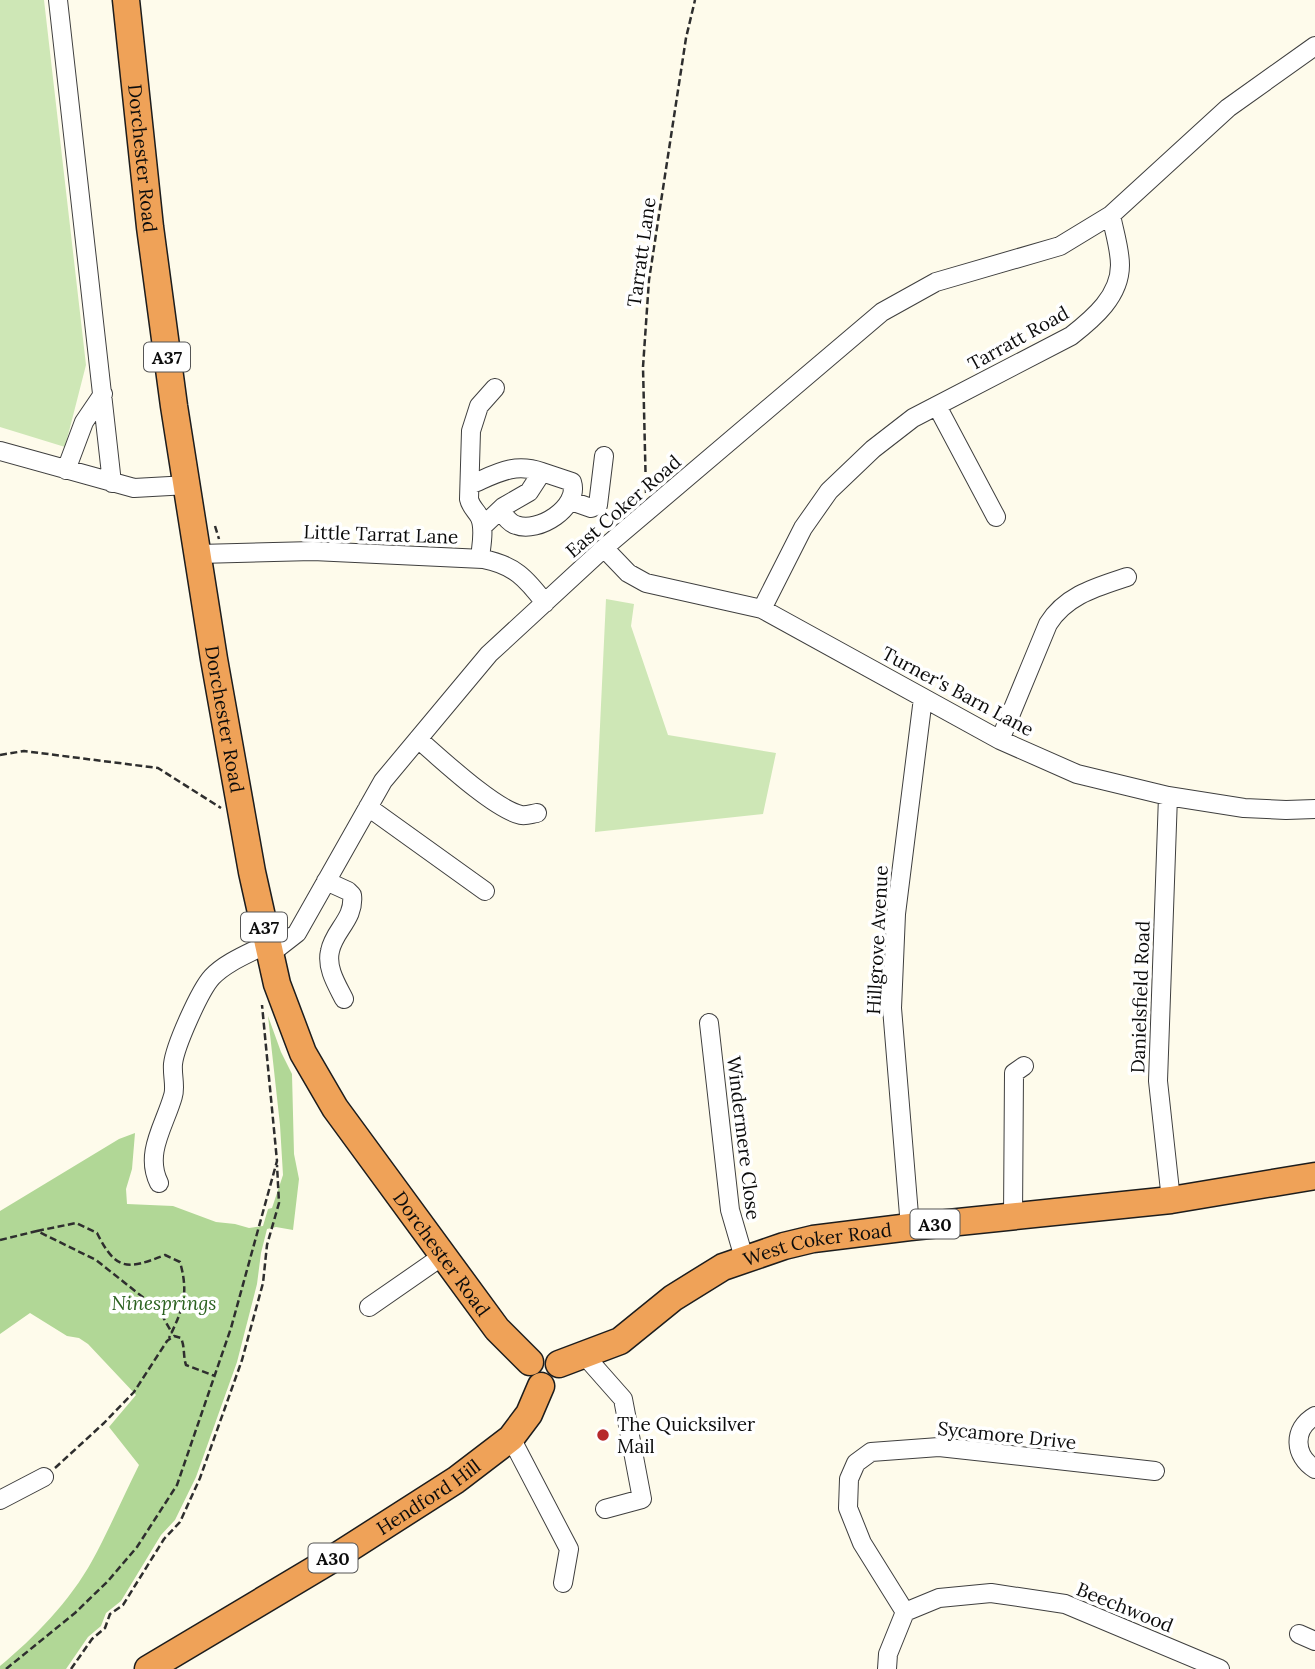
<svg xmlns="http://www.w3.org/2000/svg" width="1315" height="1669" viewBox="0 0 1315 1669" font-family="Lora,serif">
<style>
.green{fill:#cee7b6}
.forest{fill:#b1d796}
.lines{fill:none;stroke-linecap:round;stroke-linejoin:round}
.minor-casing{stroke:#3f3f3f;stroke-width:20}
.highway-casing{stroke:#1d1d1d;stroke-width:29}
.path{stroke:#2e2e2e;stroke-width:2.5;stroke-dasharray:7 3.5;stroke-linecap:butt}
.minor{stroke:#fff;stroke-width:18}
.highway{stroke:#efa258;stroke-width:26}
.poi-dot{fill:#b7292b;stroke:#fff;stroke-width:2.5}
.labels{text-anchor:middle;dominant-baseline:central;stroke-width:7;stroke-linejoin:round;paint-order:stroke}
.shield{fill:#fff;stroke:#555;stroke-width:2}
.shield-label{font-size:18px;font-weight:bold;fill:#0c0c0c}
.street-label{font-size:19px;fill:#0c0c0c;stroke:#fff}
.park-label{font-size:19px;font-style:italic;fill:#2a611f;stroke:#fff}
.poi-label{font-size:19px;fill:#0c0c0c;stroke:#fff;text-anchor:start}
</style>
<rect width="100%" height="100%" fill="#fefbeb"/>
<path class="green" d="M0,0H44L86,365L65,447L0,427Z
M606,599L634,604L631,626L668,735L776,753L763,814L595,832Z"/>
<path class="forest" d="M268,1016L281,1052L292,1074L294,1154L299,1179L293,1230L276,1227L267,1229L261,1253L257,1284L237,1362L196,1477L175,1520L161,1535L121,1601L106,1613L101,1626L88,1637L66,1669H0V1666C34,1638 70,1601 92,1561C109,1530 123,1497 139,1465L109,1427L136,1395L88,1344L79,1338L67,1336L30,1313L0,1334V1211L119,1139L135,1133L132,1169L126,1189L127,1204L173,1206L216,1222L235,1224L249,1228L263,1226L268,1209L272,1208L283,1175L280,1125Z"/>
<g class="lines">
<defs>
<path id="minor" d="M58,0L112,483
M937,406L996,517
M0,451L134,488L188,485
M66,470L84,422L103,394
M470,485C496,474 513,462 542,472L529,492L503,507L482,527
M571,501L591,508L598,505L604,456
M500,510C504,515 509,523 516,525C538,534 580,507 572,482L542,472
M604,548L628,573L646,583L762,609L1000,740L1077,774L1168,796L1244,808L1286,810L1315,809
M199,554L313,551L483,559C514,565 526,578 545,603
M480,558C481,547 485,530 480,518C477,511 471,508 469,499L471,431L479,406L495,388
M762,609L803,528L829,491L873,449L913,418L1071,336C1094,318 1120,296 1120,265C1120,249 1114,231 1111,215
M418,739C440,758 494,809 521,815C526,816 531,814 537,813
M1000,740L1048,624C1066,595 1097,587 1127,577
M1168,796L1158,1081L1171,1200
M368,807L485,891
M326,881L348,891L352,895C355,919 334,930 330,951C326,968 337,985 344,999
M270,954L297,933L383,781L489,654L604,548L882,312L936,282L1060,246L1111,215L1228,108L1315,46
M709,1023L730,1210L744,1258
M159,1183C144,1153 165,1125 173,1096C176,1087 172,1075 173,1064C175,1046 200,990 212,977C226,962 250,953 267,944
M1013,1217L1014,1073L1024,1066
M910,1227L892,1008L896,914L923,698
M369,1307L444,1255
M585,1356L623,1399L642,1499L605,1509
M1315,1416C1292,1429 1294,1456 1315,1469
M511,1438L569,1549L563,1583
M0,1500L44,1477
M905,1612L862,1543L848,1508L849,1479L856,1463L871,1452L939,1447L1155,1471
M1299,1634L1315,1641
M887,1669L888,1654L905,1612L939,1598L991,1593L1065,1604L1220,1669"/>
<g id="highway">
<path id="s1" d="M126,0L150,227L174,406L214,659L252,872L277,984L303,1053L335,1108L497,1329L530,1362"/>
<path id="s2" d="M559,1364L620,1341L673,1298L723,1267L784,1246L813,1239L910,1227L1171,1200L1315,1176"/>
<path id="s3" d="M148,1669L334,1558L456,1480L511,1438L529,1414L541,1386"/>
</g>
</defs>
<use href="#minor" class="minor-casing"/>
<use href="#highway" class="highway-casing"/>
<path class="path" d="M646,493L643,367L649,280L686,38L695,0
M215,526L219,539
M0,755L24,751L158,768L221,808
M37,1231L76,1223L97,1233C116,1271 127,1270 165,1255L180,1262C189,1294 183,1309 169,1338
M0,1240L37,1231L96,1260L159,1310L172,1333
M55,1468L104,1423L134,1392L167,1341L174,1336L181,1338C185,1347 183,1356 186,1365L215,1376
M6,1669L75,1613L108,1581L137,1547L177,1485L231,1328L277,1161L262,1005
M71,1669L92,1639L105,1628L110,1614L123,1605L164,1539L180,1522L200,1478L242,1360L263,1283L267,1245L279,1203L277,1165"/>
<use href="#minor" class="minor"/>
<use href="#highway" class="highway"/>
</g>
<circle class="poi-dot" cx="603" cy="1435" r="7"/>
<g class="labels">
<g class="shield">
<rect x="144" y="342.5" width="46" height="29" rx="5"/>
<rect x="241" y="912.5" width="46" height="29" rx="5"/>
<rect x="910.5" y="1209.5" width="49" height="29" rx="5"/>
<rect x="308.5" y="1543.5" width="49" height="29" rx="5"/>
</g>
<g class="shield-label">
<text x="167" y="357">A37</text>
<text x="264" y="927">A37</text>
<text x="935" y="1224">A30</text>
<text x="333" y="1558">A30</text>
</g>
<g class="street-label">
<text stroke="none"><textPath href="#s1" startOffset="159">Dorchester Road</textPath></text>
<text transform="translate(641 252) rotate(-82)">Tarratt Lane</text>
<text transform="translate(1018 338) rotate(-29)">Tarratt Road</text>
<text transform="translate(623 506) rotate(-41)">East Coker Road</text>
<text transform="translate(381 534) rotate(2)">Little Tarrat Lane</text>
<text transform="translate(958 691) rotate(28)">Turner's Barn Lane</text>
<text stroke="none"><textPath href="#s1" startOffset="726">Dorchester Road</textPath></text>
<text transform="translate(877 940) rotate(-87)">Hillgrove Avenue</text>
<text transform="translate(1140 997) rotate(-88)">Danielsfield Road</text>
<text transform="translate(744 1138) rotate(83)">Windermere Close</text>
<text stroke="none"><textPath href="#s2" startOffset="290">West Coker Road</textPath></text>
<text stroke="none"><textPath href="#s1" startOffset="1314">Dorchester Road</textPath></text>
<text transform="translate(1007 1435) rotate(6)">Sycamore Drive</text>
<text stroke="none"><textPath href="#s3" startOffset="329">Hendford Hill</textPath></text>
<text transform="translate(1125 1607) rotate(22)">Beechwood</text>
</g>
<g class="park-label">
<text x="164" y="1303">Ninesprings</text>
</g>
<g class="poi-label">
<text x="617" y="1424">The Quicksilver<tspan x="617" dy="22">Mail</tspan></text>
</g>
</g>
</svg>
